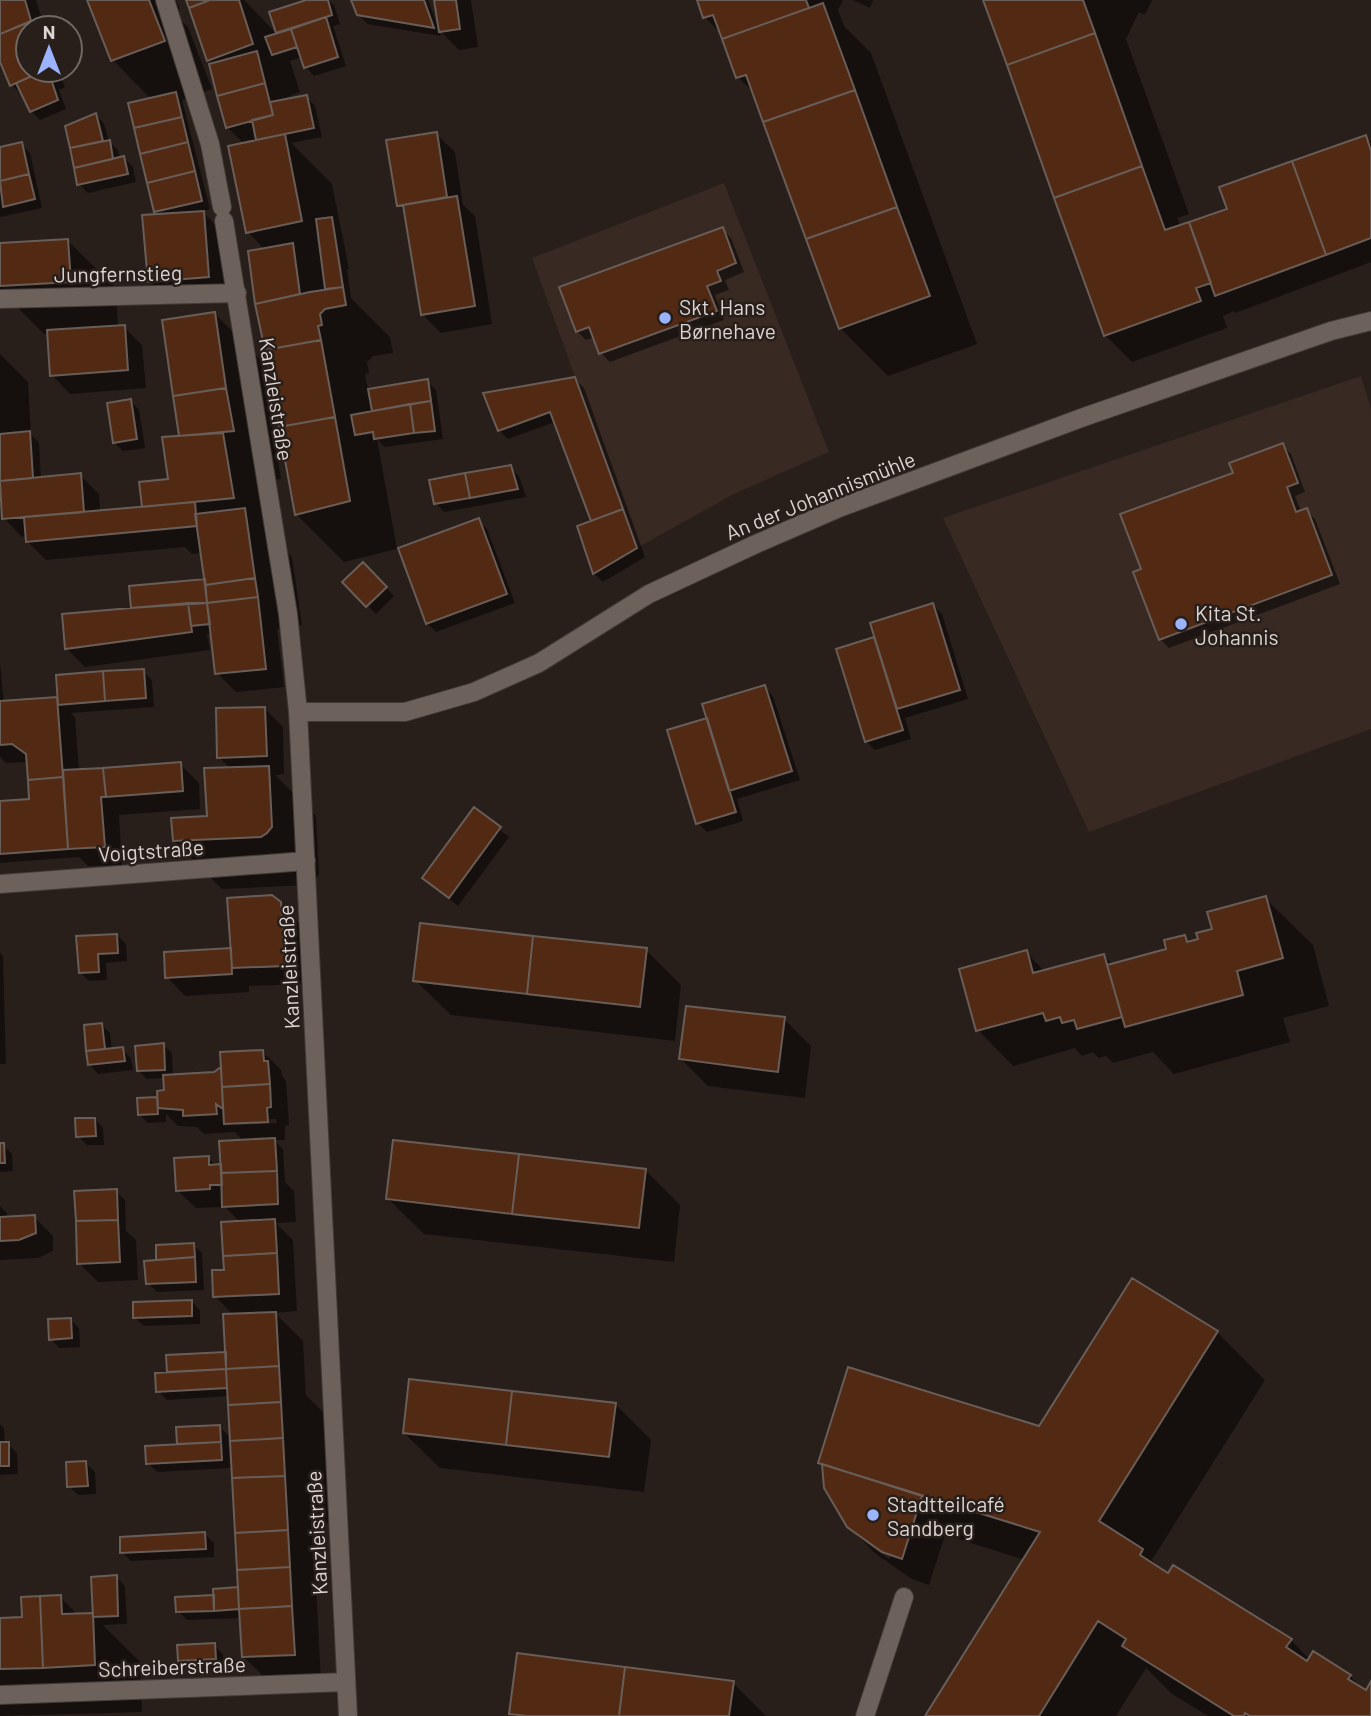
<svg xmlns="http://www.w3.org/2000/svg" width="1371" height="1716" viewBox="0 0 1371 1716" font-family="Barlow,sans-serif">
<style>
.built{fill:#382922}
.shadow{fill:#0007;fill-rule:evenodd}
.building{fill:#522913;stroke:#695d58;stroke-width:2}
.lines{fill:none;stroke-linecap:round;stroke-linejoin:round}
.service-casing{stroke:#423a36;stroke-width:20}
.minor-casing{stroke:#423a36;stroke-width:20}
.service{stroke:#6c615b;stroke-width:18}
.minor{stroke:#6c615b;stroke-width:18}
.poi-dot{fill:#9cb4fd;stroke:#281f1a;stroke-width:2.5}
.labels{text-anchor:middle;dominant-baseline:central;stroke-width:5;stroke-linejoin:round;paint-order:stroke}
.street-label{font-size:21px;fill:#dcd5d2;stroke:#281f1a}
.poi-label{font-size:21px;fill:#dcd5d2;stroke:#281f1a;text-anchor:start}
</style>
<rect width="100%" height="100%" fill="#281f1a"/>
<path class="built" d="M724,183L829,452L734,494L637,548L532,258Z
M1361,376L1371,409V729L1089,832L943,518Z"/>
<path class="shadow" d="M0,0H36L45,28H28V70H57L65,87L59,90L66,109L40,120L31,111L24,97L12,85L0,58Z
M89,0H176L180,9L173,13L188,27L212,89L182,100L210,209L202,211L221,231L227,295L168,300L150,281L160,216L155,211L151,99L113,60Z
M188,0H244L278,35L271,13L312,0H329L334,5L340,24L333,26L346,66L314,76L306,67L302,57L290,61L300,92L280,100V101L307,97L315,106L322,137L291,143L332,184L349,269H347L351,298L390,337L393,353L373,356L367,362L369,373L365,374L368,390L427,381L436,390L443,439L385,447L377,439L397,549L344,562L296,514L257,304L250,252L265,250L248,232L244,144L227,127L213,65L209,60Z
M353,0H428L438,27L436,0H471L478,47L459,50L439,30L441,36L367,24L358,14Z
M698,0H843L838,10L844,26L871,53L977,344L888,376L840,328L756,95L738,77L722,35L705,17Z
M853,0H873L870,8Z
M985,0H1152L1145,15L1139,12L1126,39L1189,214L1177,218L1181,227L1229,210L1365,137L1371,143V262L1235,313L1234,311L1223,316L1227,328L1132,362L1105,335Z
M96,115L104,124L109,141L118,150L120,159L124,158L133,167L136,182L88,193L79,184L67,127Z
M436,134L455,152L463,205L475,216L492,324L441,333L422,314L406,213L398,205Z
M21,144L30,153L42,208L0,217V149Z
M722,229L731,238L744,272L725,280L729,290L715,295L724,320L610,362L601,353L595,337L586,340L577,331Z
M68,241L116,288L118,327H124L142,345L146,388L70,394L52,375L49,334H44L0,290V245Z
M214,313L262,361L281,479L270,480L281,546L292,557L302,625L277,629L284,687L236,692L217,673L213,633L207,634L210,650L85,667L67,649L135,609L207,580L203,553L192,554L185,547L46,560L28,542L27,536L22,537L4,518L0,489V354L28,382L31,435L39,442L41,479L80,475L99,494L100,512L144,508L170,480Z
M575,379L584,388L645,557L603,582L594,574L580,527L593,522L555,422L508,439L499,430Z
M131,401L139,410L145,448L123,451L114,442Z
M1282,445L1291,454L1305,492L1295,496L1301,512L1306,510L1315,519L1340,584L1169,648L1160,639L1143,570Z
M510,467L519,476L526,497L444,512L436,503Z
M478,520L487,529L515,603L436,632L427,623Z
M363,564L394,596L376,614L344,582Z
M933,605L942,614L968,699L905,718L911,739L875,750L866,741L838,650L876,638Z
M0,662L4,703L59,699L143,671L152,680L154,707L71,713L75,717L79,771L180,764L199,783L200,809L119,815L122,865L88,866L79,857L0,863V802L31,800L28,762L6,763L0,757Z
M764,687L773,696L800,780L737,799L743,821L707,832L698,823L709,719Z
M265,709L283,727L284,774L275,775L316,816L319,875L309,885L222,889L174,841L208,818L231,769L219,757Z
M474,810L509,837L458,906L424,878Z
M1265,898L1313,945L1329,1006L1283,1018L1290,1042L1174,1074L1153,1052L1113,1063L1106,1056L1099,1058L1093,1052L1082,1056L1075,1048L1013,1066L978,1030L1026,952L1045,972L1104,956L1113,965L1168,950L1184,937L1190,943Z
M280,904L299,923L302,984L249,986V992L185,996L167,977L232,949Z
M117,935L126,944L127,961L106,963L107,980L89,981L80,972L78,937Z
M646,950L681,985L675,1041L451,1015L415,980Z
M0,953L3,956L6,1064H0Z
M784,1019L811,1046L805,1098L708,1086L681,1059Z
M102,1025L110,1033L112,1050L122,1049L131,1058L133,1070L98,1074L90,1065Z
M163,1045L172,1053L173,1076L215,1074L263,1052L281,1070L282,1076L286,1081L289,1125L285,1126V1140H274L283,1149L285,1182L294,1191L296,1222L276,1223L293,1240L297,1311L275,1313L303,1341L306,1395L327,1416L332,1523L313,1524L321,1682L271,1684L244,1657L241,1618L187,1620L178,1611L215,1596L240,1592L230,1396L167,1400L158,1391L169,1374L168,1357L227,1353L234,1316L215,1296L241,1223L225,1207L196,1208L177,1190L208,1158L216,1166H222L244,1142L235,1132L204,1134L197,1127L178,1126L166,1114V1122L148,1123L139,1114L138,1100L159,1099L166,1092L165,1078L147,1079L138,1070ZM276,1119L277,1123L237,1125L234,1122Z
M95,1119L103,1128L104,1145H87L78,1136Z
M0,1145H3L12,1154L13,1171L0,1172Z
M645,1170L680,1205L674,1262L424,1234L388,1199Z
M116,1191L125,1200L126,1231L136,1240L138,1280L98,1282L79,1263Z
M0,1206L7,1213V1219L34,1217L53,1236V1251L38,1258L0,1260Z
M193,1245L202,1253L204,1290L157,1292L148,1283L158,1262L157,1246Z
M191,1301L200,1310V1324L144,1326L135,1318Z
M70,1319L79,1328L80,1347L59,1348L51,1339Z
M1217,1332L1265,1380L1152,1560L1164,1572L1291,1640L1310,1660L1350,1676L1366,1692L1371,1684V1716H1208L1172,1694L1146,1668L1116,1716H927L1025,1560L945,1535L929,1585L912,1579L876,1554L848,1526L824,1466L820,1462L1040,1428ZM865,1538L891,1556L889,1559L865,1542Z
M615,1404L651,1440L644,1492L440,1468L404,1433Z
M0,1424L4,1428L5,1444H8L17,1453L18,1474L0,1475Z
M219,1426L228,1435L230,1468L157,1472L148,1463L179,1446L178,1428Z
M86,1463L95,1472L96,1494L78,1495L69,1486Z
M205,1534L214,1543V1557L131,1561L122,1552Z
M116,1577L125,1586L127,1624L103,1625L140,1662L142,1712L0,1716V1619L24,1618L60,1597L78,1615L92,1614L95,1617L93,1578Z
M214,1645L223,1654L224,1668L189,1670L180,1661Z
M733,1683L766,1716H514L511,1713Z"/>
<path class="building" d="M0,0H25L31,21L0,34Z
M87,0H149L165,41L111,61Z
M186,0H210L189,8Z
M210,0H239L253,44L207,61L189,8Z
M306,0H328L332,15L276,33L269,12Z
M351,0H424L434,28L357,15Z
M434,0H456L460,29L439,32Z
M697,0H806L809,8L722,39L713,15L703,18Z
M983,0H1083L1095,33L1007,65Z
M823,3L855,90L763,122L746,75L736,78L722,39Z
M326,17L338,57L304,68L291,29Z
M27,23L29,28L28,70H45L10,86L0,62V34Z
M291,29L297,47L272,55L265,37Z
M1095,33L1142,166L1054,198L1007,65Z
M257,51L265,83L217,96L209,64Z
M45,70H48L58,100L30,112L16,83Z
M265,83L273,115L226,128L217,96Z
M855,90L897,207L806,239L763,122Z
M176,92L182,117L134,128L128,103Z
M307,95L314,128L256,140L252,120L273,115L270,102Z
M96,113L103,141L70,148L65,126Z
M182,117L188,142L140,154L134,128Z
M437,132L447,197L397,206L386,140Z
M285,134L302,221L246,233L228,146Z
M1366,135L1371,151V238L1326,255L1292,161Z
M110,140L113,159L74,168L70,148Z
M22,142L29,174L0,181V147Z
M188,142L195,171L147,183L140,154Z
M124,156L128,174L77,185L74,168Z
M1292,161L1326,255L1215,296L1189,222L1227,209L1219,187Z
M1142,166L1165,230L1189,222L1211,283L1196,288L1201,301L1104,336L1054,198Z
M195,171L202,201L154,212L147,183Z
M29,174L35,199L3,207L0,181Z
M457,196L475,306L421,315L403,205Z
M897,207L930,296L839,329L806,239Z
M204,211L209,277L148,282L142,215Z
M332,217L343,287L325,289L316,219Z
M723,227L736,263L717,271L721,281L707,286L717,311L599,354L589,327L576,332L559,287Z
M68,239L71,282L0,286V243Z
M293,243L300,294L255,304L248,251Z
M343,287L346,305L325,309L320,314L322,325L318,326L321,340L265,350L255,304L310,292Z
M215,312L226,388L173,396L162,320Z
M125,325L128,370L50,376L47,330Z
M321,340L335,417L279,427L265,350Z
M575,377L623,509L591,521L550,412L498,431L483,393Z
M428,379L431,401L372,411L368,389Z
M226,388L234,431L179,436L173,396Z
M131,399L137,439L113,443L107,403Z
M431,401L435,431L414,433L410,404Z
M410,404L414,433L374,439L373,432L355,435L351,415Z
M335,417L350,501L295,515L279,427Z
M30,431L33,478L0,481V434Z
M223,433L234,498L142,507L139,482L168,479L162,437Z
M1283,443L1298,483L1287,487L1296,512L1307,508L1332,575L1159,640L1133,572L1141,569L1120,514L1233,473L1229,463Z
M511,465L518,489L470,498L465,473Z
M81,473L84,512L2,519L0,481Z
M465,473L470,498L434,504L429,480Z
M195,502L197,526L26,542L24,517Z
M245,508L255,578L205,585L195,514Z
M623,509L637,548L593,574L577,526Z
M479,518L507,594L426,624L398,548Z
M363,562L387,587L366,607L342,582Z
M255,578L258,597L207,603L205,585Z
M205,579L207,603L131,608L129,586Z
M258,597L266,669L215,674L207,603Z
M188,603H207L210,624L191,626Z
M188,603L192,632L65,649L62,614Z
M933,603L960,690L897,709L870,623Z
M874,637L903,730L865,742L836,649Z
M144,669L146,698L105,701L103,671Z
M103,671L105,701L58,705L56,675Z
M765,685L792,771L729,791L702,704Z
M57,697L63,777L28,780L26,754L12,744L0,745V701Z
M265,707L267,756L217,758L216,708Z
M707,718L736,812L696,824L667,730Z
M181,762L183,791L106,797L103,768Z
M269,766L272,827L267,833L261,837L173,841L171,818L207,816L204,768Z
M103,768L106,797H101L105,847L68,849L63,770Z
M63,777L68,849L0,854V801L29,799L28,780Z
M474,807L501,827L449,898L422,878Z
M272,895L281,902L285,966L232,968L227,898Z
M1266,896L1283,958L1237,971L1243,995L1125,1027L1107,965L1166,949L1164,940L1185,935L1187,942L1198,939L1196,933L1212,929L1207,912Z
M420,923L533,936L527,994L413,981Z
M117,934L118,953L98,954L99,972L79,973L76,936Z
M533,936L647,948L640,1007L527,994Z
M231,948L232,974L165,978L164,952Z
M1027,950L1033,973L1104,954L1122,1017L1077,1029L1074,1020L1062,1023L1060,1017L1046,1021L1043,1013L976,1031L959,969Z
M686,1006L785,1017L778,1072L679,1059Z
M102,1023L105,1049L86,1051L84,1025Z
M164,1043L165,1070L137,1071L135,1046Z
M123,1047L125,1061L88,1065L86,1051Z
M263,1050L264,1061H268L270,1084L222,1087L220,1052Z
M221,1067L223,1109L216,1104L217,1114L183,1116V1110L158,1108L157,1091L164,1090L163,1075L214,1072Z
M270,1084L271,1107L267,1108L268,1122L224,1124L222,1087Z
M157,1097L158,1114L138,1115L137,1098Z
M75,1118H95L96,1136L76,1137Z
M275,1138L277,1171L221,1173L219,1141Z
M393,1140L519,1154L512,1214L386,1199Z
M0,1143H4L5,1163H0Z
M519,1154L646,1169L639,1228L512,1214Z
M209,1156V1165L221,1164L222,1185H210V1189L176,1191L174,1158Z
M277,1171L278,1204L222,1207L221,1173Z
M117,1189L118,1220L76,1221L74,1191Z
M35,1215L36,1233L19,1240L0,1241V1217Z
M275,1219L277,1253L223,1256L221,1222Z
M118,1220L120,1262L77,1264L76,1221Z
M194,1243L195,1257L156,1260V1245Z
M277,1253L279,1294L213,1297L212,1270H224L223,1256Z
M195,1257L196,1282L146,1284L144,1261Z
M1132,1278L1218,1331L1099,1521L1143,1549L1140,1555L1168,1573L1173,1565L1292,1639L1286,1647L1307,1661L1313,1651L1351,1675L1348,1679L1366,1690L1371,1681V1716H1250L1245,1713L1244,1716H1234L1122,1646L1126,1639L1098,1621L1039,1716H925L1040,1532L818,1463L848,1367L1039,1426Z
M192,1300V1316L133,1318V1302Z
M276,1312L279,1366L226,1369L223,1314Z
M71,1318L72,1338L49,1340L48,1319Z
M226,1352V1369L167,1372L166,1355Z
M279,1366L281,1402L228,1405L226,1369Z
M226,1369L227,1388L156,1392L155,1373Z
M409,1379L512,1391L506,1445L403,1433Z
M512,1391L616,1403L609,1457L506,1445Z
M281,1402L283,1438L230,1441L228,1405Z
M220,1425L221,1442L177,1444L176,1427Z
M283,1438L285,1476L232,1478L230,1441Z
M0,1442H9V1466H0Z
M221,1442L222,1460L146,1464L145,1446Z
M86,1461L88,1486L67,1487L66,1462Z
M822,1464L922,1496L902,1559L882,1552L847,1527L824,1488Z
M285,1476L288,1530L235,1533L232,1478Z
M288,1530L290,1567L237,1570L235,1533Z
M205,1532L206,1549L120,1553V1537Z
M290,1567L292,1606L239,1609L237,1570Z
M117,1575L118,1616L93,1617L91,1577Z
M238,1587L239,1609L214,1611L213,1589Z
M61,1595L62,1614L93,1613L95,1665L43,1668L40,1596Z
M214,1595V1611L176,1612L175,1597Z
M40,1596L43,1668L0,1669V1618L22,1617L21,1597Z
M292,1606L295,1655L242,1657L239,1609Z
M215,1643L216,1659L178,1661L177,1645Z
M517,1653L625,1667L619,1716H527L509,1714Z
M625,1667L734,1681L729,1716H619Z"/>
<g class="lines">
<defs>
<path id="service" d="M865,1716L904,1597"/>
<path id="minor" d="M165,0L210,144L222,207
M224,221L288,614L298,712L348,1716
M0,299L237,293
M298,712H405L474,692L539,663L649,594L756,544L839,508L1084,417L1331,331L1371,321
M0,884L306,861
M0,1695L346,1682"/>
</defs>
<use href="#service" class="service-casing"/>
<use href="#minor" class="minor-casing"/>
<use href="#service" class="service"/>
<use href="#minor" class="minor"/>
</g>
<g class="poi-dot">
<circle cx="665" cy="318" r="7"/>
<circle cx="1181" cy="624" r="7"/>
<circle cx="873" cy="1515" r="7"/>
</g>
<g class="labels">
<g class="street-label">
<text transform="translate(118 273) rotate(-1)">Jungfernstieg</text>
<text transform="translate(277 399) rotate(81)">Kanzleistraße</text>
<text transform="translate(820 495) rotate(-22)">An der Johannismühle</text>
<text transform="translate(151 850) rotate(-4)">Voigtstraße</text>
<text transform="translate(288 967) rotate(-93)">Kanzleistraße</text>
<text transform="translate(316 1533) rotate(-93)">Kanzleistraße</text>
<text transform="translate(172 1666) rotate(-2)">Schreiberstraße</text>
</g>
<g class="poi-label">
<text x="679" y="306">Skt. Hans<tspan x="679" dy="24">Børnehave</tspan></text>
<text x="1195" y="612">Kita St.<tspan x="1195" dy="24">Johannis</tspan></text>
<text x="887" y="1503">Stadtteilcafé<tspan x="887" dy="24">Sandberg</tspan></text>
</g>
</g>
<g transform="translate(49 49)"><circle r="33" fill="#281f1a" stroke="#706864" stroke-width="2"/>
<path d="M0-5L12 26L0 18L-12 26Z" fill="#9cb4fd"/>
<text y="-10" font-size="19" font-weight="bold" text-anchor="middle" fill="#dcd5d2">N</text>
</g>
</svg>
